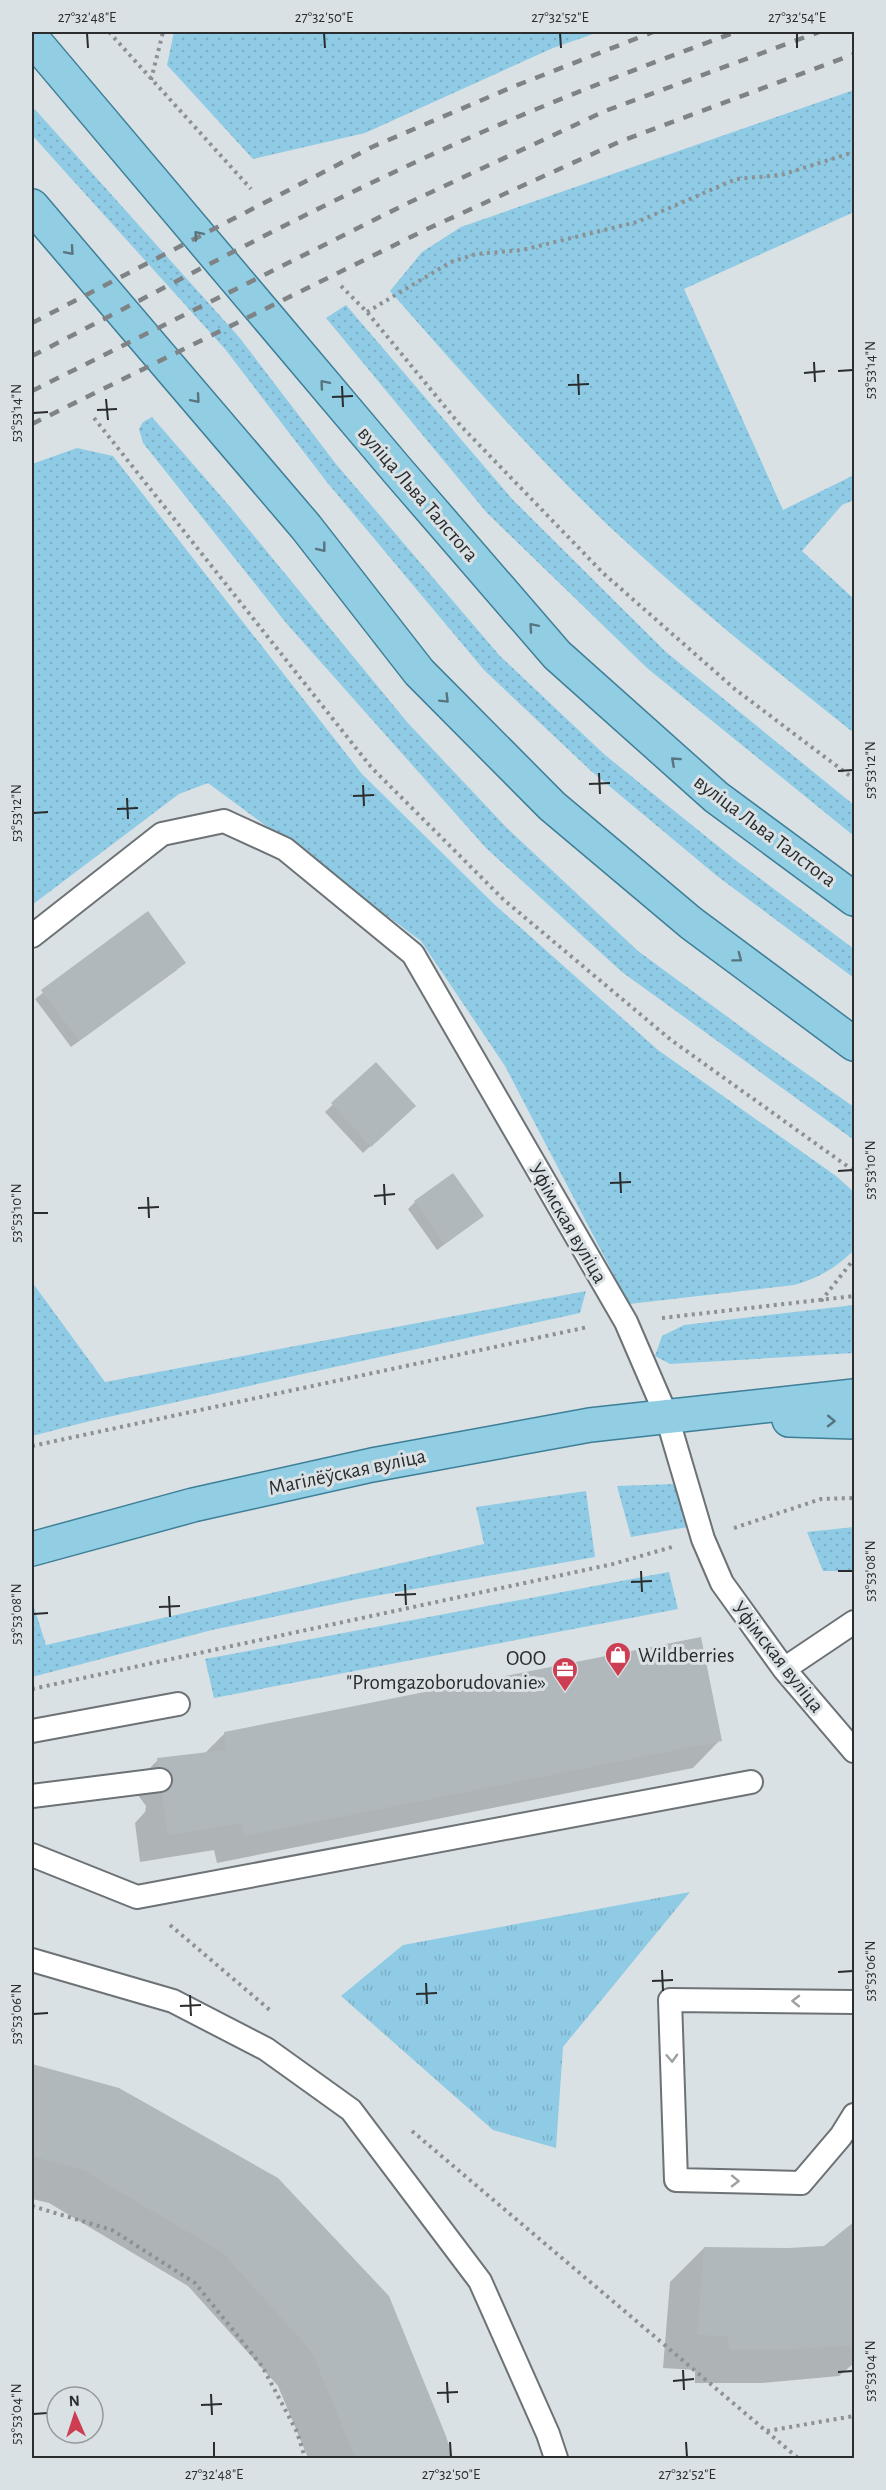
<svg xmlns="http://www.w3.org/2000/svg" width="886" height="2490" viewBox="0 0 886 2490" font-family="'Alegreya Sans',sans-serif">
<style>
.grass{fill:url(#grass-dots)}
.park{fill:url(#park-tufts)}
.shadow{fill:#0003}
.building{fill:#b1b8bb}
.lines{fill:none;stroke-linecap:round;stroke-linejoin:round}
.service-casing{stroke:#6c7275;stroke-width:26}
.primary-casing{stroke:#3e7f98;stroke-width:36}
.path{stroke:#8c9193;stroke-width:4;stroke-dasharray:3 4.5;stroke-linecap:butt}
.service{stroke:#fff;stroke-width:22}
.primary{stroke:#91cde3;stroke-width:33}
.rail{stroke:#7f8385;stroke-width:4.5;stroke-dasharray:10 10;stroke-linecap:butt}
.oneway{stroke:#58747f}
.oneway2{stroke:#9fa0a0}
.ticks{fill:none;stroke:#2a2c2d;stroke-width:2}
.labels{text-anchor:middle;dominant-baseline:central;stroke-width:6;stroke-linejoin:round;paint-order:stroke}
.street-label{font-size:21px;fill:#2a2c2d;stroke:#dae1e4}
.poi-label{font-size:21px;fill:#2a2c2d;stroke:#dae1e4;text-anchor:start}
.neatline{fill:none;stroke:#2a2c2d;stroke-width:2}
.ticks-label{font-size:15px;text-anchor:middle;fill:#2a2c2d}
</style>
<defs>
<pattern id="grass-dots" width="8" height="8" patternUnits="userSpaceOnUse" patternTransform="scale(1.5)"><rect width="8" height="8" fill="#8fcbe5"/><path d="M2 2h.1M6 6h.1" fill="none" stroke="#7caec5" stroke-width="1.8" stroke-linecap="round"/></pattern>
<pattern id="park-tufts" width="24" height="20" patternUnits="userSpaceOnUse" patternTransform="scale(1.5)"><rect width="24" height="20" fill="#8fcbe5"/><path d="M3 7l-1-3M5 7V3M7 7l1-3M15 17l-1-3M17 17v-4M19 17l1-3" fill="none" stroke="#7caec5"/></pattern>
</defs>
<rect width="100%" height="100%" fill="#dae1e4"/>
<path class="grass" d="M174,32H599L553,48L365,133L253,159L167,65Z
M854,90V212L684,289L783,510L854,475V500L842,505L802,551L854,599V733C776,671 697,608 624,540C540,463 465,376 390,291L422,252L461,227Z
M32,106L239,337L336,464L500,656L605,755L734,859L854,949V978L717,876L590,770L484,670L326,481L225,349L32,135Z
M346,305L513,500L666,652L854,805V836L647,668L487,513L326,318Z
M152,417L232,509L407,722L506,827L638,951L763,1043L854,1107V1140L622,972L486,848L287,624L143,443L139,429L143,422Z
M77,448L113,456L362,774L495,905L658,1050L836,1176L854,1192V1250C836,1268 819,1278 794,1285L629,1304L505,1066L421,941L208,783L179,794L32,905V464Z
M32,1282L105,1382L586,1291L580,1313L90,1421L32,1436Z
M854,1305V1353L670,1364L655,1356L662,1336L684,1325Z
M674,1484L688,1527L631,1537L617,1486Z
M586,1491L595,1557L358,1599L212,1630L32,1677V1607H34L46,1645L484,1544L476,1507Z
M854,1527V1571H823L807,1532Z
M669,1572L678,1609L214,1698L205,1659Z"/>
<path class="park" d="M690,1892L563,2047L556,2148L493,2130L341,1996L403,1945Z"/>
<path class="shadow" d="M148,913L177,970L71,1047L35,999Z
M376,1064L407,1112L363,1153L325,1112Z
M415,1202L482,1216L437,1250L408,1209Z
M224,1734L720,1740L693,1768L217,1863L214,1850L140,1862L135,1823L145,1812L146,1806L138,1795L131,1794L130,1787L158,1760L204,1754Z
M32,2065L119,2089L445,2436L452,2458H308L278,2386L188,2286L49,2203L32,2199Z
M854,2223V2363L839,2376L761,2383H695V2370L663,2368L670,2282L704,2248L788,2250L825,2248Z"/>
<path class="building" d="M148,911L186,963L79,1041L41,990Z
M376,1062L416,1106L371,1147L331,1103Z
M453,1173L484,1216L445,1244L414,1201Z
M701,1637L722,1741L244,1836L242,1823L168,1835L162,1793L172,1786L173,1778L166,1768L158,1767L157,1758L226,1750L224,1732Z
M32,2064L119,2088L278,2178L389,2296L446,2436L453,2458H355L312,2352L222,2252L83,2170L32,2156Z
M855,2221V2345L796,2349L729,2350L728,2336L697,2335L704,2247L788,2248L824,2246Z"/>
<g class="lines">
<defs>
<path id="service" d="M32,936L162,834L224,821L285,849L413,954L626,1322L667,1417L703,1539L722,1583L784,1669L854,1751
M784,1669L854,1622
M32,1731L178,1704
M32,1796L160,1780
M32,1855L137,1897L751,1782
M32,1960L173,2001L266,2049L351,2110L480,2281L548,2434L556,2458
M854,2002L670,2000L676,2180L801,2183L841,2136L854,2115"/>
<path id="primary" d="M32,38L397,470L557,655L716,797L854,899
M32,206L306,527L419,672L552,806L691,923L854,1044
M789,1420L854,1422
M32,1549L193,1505L372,1465L590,1425L854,1396"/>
</defs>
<use href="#service" class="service-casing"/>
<use href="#primary" class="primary-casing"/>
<path class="path" d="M109,32L251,189
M151,80L163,32
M341,286L367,312L460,425L603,573L736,690L854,779
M367,312L451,262L476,254L522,250L637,222L736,179L781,175L854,152
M94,418L371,767L504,900L671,1040L854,1171
M821,1301L854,1259
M662,1318L854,1296
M32,1446L588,1327
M734,1528L821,1499L854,1498
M32,1689L613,1564L672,1547
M170,1925L271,2011
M412,2131L798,2458
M32,2206L112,2230L195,2283L262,2366L297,2432L305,2458
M767,2431L854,2416"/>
<use href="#service" class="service"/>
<use href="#primary" class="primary"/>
<path class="rail" d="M32,323L372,147L510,88L653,32
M32,356C150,296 267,232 388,175C501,121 618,75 736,32
M32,391L408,203L605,111L819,32
M32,424L427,229L619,142L854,54"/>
</g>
<defs><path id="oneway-chevron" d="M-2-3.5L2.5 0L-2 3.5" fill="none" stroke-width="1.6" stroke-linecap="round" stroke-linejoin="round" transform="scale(1.5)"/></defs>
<g class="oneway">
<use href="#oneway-chevron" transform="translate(198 235) rotate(-130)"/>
<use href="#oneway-chevron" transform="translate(70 251) rotate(49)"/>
<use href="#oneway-chevron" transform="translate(324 384) rotate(-130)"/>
<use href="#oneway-chevron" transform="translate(196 399) rotate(49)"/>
<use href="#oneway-chevron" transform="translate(322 548) rotate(52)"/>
<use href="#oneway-chevron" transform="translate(533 627) rotate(-131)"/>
<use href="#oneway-chevron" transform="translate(445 699) rotate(45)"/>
<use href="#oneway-chevron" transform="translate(675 761) rotate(-138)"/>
<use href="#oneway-chevron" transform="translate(738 958) rotate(37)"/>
<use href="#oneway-chevron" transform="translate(831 1421) rotate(1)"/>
</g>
<g class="oneway2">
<use href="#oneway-chevron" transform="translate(796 2001) rotate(-179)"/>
<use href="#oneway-chevron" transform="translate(672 2058) rotate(88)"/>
<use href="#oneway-chevron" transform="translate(735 2181) rotate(1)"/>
</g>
<path class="ticks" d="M87,33L88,48M324,33L325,48M560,33L561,48M797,33V48M814,362L815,382M838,371L853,370M804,373L825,371M578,374L579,395M568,385L589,384M342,386L343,407M332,397L353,396M106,399L108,420M97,410L117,409M33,413L48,412M838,771L853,770M599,773L600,794M589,784L610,783M363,785L364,806M353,796L374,795M127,798L128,819M117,809L138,808M33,813L48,812M838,1171L853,1170M620,1172L621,1193M610,1183L631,1182M384,1184L385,1205M374,1196L395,1194M148,1197L149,1218M138,1208L159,1207M33,1213H48M641,1571L642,1592M838,1571H853M631,1582L652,1581M405,1584L406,1605M395,1595L416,1594M169,1596L170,1617M159,1607L180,1606M33,1614L48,1613M662,1970L663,1991M838,1972L853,1971M652,1981L673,1980M426,1983L427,2004M416,1994L437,1993M190,1995L191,2016M180,2006L201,2005M33,2014L48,2013M683,2370L684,2390M838,2372L853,2371M673,2381L694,2379M447,2382L448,2403M437,2393L458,2392M211,2394L212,2415M201,2405L222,2404M33,2414L48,2413M214,2442V2457M450,2442L451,2457M686,2442L687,2457"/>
<defs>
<symbol id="shop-pin" viewBox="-11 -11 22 30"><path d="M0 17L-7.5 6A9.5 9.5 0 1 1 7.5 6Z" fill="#ce3e52" stroke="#dae1e4"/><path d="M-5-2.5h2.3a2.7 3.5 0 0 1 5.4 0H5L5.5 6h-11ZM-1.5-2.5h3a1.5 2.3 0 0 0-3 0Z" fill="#fff"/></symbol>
<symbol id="office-pin" viewBox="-11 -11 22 30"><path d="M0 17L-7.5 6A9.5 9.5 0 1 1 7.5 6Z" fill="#ce3e52" stroke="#dae1e4"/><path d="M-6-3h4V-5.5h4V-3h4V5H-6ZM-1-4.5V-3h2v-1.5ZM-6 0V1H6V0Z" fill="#fff"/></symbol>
</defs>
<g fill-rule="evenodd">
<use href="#shop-pin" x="603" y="1640" width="30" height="40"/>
<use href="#office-pin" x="550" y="1655" width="30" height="40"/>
</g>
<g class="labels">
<g class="street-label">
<text transform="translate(418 494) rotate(49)">вуліца Льва Талстога</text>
<text transform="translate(765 831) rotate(37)">вуліца Льва Талстога</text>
<text transform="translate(568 1223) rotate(60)">Уфімская вуліца</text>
<text transform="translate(347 1472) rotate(-12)">Магілёўская вуліца</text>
<text transform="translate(778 1657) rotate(52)">Уфімская вуліца</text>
</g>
<g class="poi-label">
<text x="638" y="1655">Wildberries</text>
<text x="546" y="1658" text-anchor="end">OOO<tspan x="546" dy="24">"Promgazoborudovanie»</tspan></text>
</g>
</g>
<rect width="886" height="2490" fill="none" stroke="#dae1e4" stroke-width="66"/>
<g transform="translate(75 2415) rotate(357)"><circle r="28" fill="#dae1e4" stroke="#94999b" stroke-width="1.5"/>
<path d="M0-4.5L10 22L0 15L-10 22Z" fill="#ce3e52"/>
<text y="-9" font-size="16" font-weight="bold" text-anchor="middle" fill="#2a2c2d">N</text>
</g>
<rect x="33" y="33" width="820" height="2424" class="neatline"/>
<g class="ticks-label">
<text x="87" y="22">27°32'48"E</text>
<text x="324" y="22">27°32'50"E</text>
<text x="560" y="22">27°32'52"E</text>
<text x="797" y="22">27°32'54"E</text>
<text transform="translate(870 370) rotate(-90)" y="5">53°53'14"N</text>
<text transform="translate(16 413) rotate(-90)" y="5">53°53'14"N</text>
<text transform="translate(870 770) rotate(-90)" y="5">53°53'12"N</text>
<text transform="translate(16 813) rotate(-90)" y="5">53°53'12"N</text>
<text transform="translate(870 1170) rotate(-90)" y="5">53°53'10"N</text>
<text transform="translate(16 1213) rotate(-90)" y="5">53°53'10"N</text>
<text transform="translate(870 1571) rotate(-90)" y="5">53°53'08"N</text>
<text transform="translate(16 1614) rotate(-90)" y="5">53°53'08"N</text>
<text transform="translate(870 1971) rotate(-90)" y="5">53°53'06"N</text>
<text transform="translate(16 2014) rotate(-90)" y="5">53°53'06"N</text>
<text transform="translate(870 2371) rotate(-90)" y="5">53°53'04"N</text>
<text transform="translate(16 2414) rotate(-90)" y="5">53°53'04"N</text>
<text x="214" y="2479">27°32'48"E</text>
<text x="451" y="2479">27°32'50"E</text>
<text x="687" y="2479">27°32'52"E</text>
</g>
</svg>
